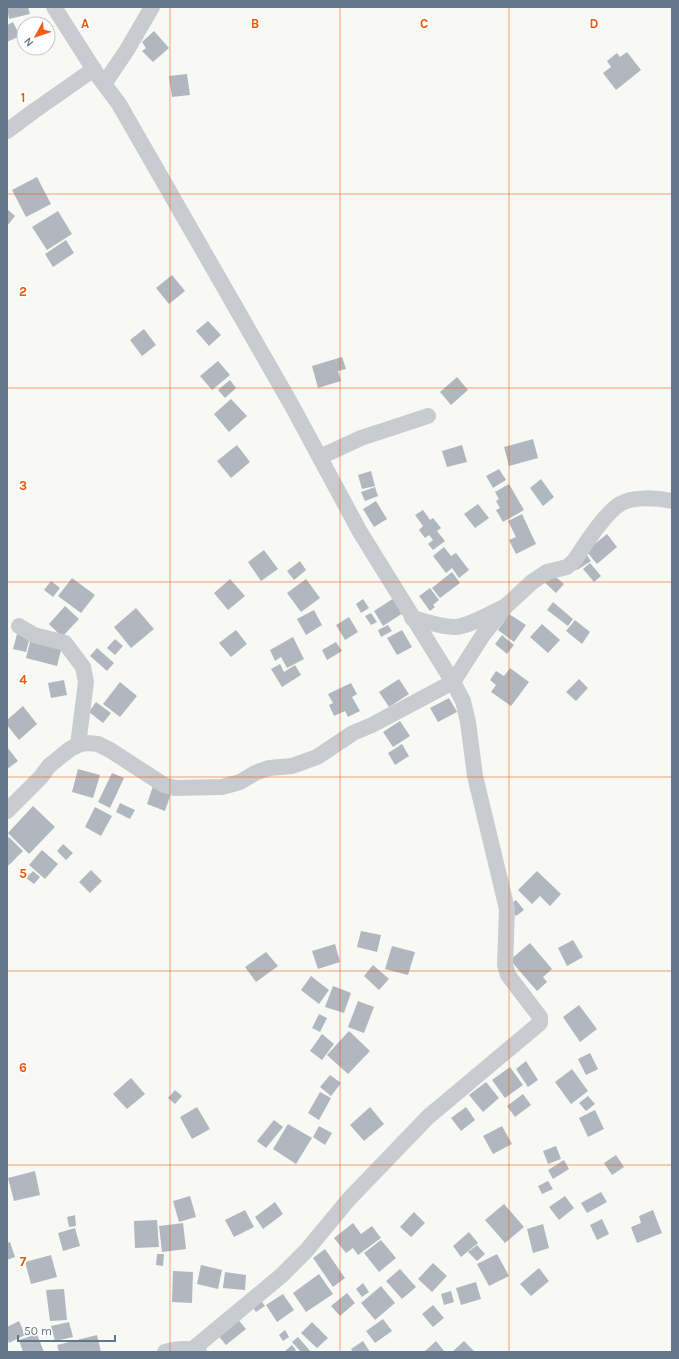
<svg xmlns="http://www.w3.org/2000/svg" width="679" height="1359" viewBox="0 0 679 1359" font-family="Karla,sans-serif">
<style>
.building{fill:#b0b7bf}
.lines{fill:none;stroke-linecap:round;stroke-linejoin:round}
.minor{stroke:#c8ccd0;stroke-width:16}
.grid{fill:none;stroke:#e8590c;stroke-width:1;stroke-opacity:0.55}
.grid-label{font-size:13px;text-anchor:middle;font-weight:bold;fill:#e8590c;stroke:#fff;stroke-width:4;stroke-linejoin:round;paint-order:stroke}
</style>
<rect width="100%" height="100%" fill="#f8f9f5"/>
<path class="building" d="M7,7H28L30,14L9,19Z
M13,22L20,36L7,42V25Z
M154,31L169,48L153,62L142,51L146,48L142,42Z
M627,52L641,70L616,90L603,73L611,67L607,61L617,53L620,57Z
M187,74L190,95L172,97L169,76Z
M37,177L51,204L26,217L12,190Z
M7,209L15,216L7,226Z
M58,211L72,234L47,250L32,227Z
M66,240L74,253L53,267L45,254Z
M172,275L185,291L169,304L156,288Z
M208,321L221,335L209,346L196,331Z
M144,329L156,345L142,356L130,340Z
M342,357L346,369L338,371L341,381L318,388L312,366Z
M218,361L230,375L212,390L200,376Z
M457,377L468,390L451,405L440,392Z
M230,380L236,388L225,398L218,390Z
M231,399L247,416L229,432L214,414Z
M533,439L538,458L509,466L504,447Z
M237,445L250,462L231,478L217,461Z
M462,445L467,462L447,467L442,451Z
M499,469L506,480L493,488L486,476Z
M371,471L375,486L362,489L358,475Z
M541,479L554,497L543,506L530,488Z
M509,484L524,510L503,522L496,510L500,508L496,501L499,499L495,492Z
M375,487L378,496L365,501L361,492Z
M376,501L387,519L374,527L363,509Z
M478,504L489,518L475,528L464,514Z
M423,510L430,520L433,518L441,528L437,531L445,541L433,550L428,544L433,540L429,535L425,538L419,530L423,526L415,515Z
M522,514L536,544L516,554L509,540L516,537L508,521Z
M607,534L617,547L597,564L586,551Z
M444,547L451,556L456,553L469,570L459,578L452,568L446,573L433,556Z
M264,550L278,569L261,581L248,562Z
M586,554L591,561L577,570L573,563Z
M300,561L306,570L294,580L287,571Z
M590,563L601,576L594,582L583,569Z
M452,572L460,583L440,598L432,588Z
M550,572L564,584L556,593L542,580Z
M72,578L95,595L81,613L58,596Z
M230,579L245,596L228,610L214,593Z
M306,579L320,598L301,612L287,593Z
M51,581L60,588L53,597L44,590Z
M430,588L439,600L433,605L435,607L430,611L419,596Z
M394,598L403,613L383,626L374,611Z
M363,599L369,608L361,613L356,604Z
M553,602L573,619L568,626L547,610Z
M65,606L79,619L62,637L49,624Z
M136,608L154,629L131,648L114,627Z
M314,610L322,625L306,635L297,619Z
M371,613L377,622L371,625L365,616Z
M509,614L526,625L514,642L498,630Z
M349,617L358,632L345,640L336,625Z
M575,620L590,632L582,644L566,631Z
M542,624L560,640L548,653L530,637Z
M388,625L392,631L381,637L378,630Z
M236,630L247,644L231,657L219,643Z
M402,630L412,647L397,655L387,638Z
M17,634L30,637L26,652L13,649Z
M502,635L514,645L507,654L495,644Z
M293,637L304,659L287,668L281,657L275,661L270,650Z
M31,638L62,646L57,666L26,658Z
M115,639L123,646L115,655L107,648Z
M336,642L342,651L327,660L322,650Z
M97,648L114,663L107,671L90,656Z
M280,664L284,672L295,665L301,675L282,687L271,669Z
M510,668L529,682L511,706L491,692L496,685L490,680L496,671L504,676Z
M399,679L409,694L389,707L379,692Z
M579,679L588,688L576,701L566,692Z
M64,680L67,695L51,698L48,683Z
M120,682L137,696L120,717L103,704Z
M351,683L357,694L352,697L360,711L348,717L345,711L334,716L329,705L333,703L328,694Z
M449,698L457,712L438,722L430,708Z
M96,702L111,713L103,723L89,712Z
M23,706L37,724L19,740L7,725V720Z
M400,721L410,736L393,747L383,732Z
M402,744L409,756L395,765L388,753Z
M7,747L18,761L7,769Z
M78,769L100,775L93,798L72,792Z
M112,773L124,778L110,808L98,802Z
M153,786L171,793L165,811L147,804Z
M120,803L135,810L130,819L116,812Z
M33,806L55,827L29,854L8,833Z
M95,807L112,816L101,836L85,827Z
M9,837L23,851L7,867V839Z
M63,844L73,853L66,860L57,851Z
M42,850L58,864L45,879L29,865Z
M91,870L102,881L90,893L79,882Z
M33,871L40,877L34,884L26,878Z
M537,871L561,894L550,906L540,896L532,904L518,890Z
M516,900L524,910L516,916L508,906Z
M361,931L381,935L377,952L357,947Z
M573,940L583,957L567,966L558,948Z
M530,943L552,969L543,977L547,982L537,991L510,960Z
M335,944L340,962L318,969L312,951Z
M392,946L415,952L408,975L385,969Z
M266,952L278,966L256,982L245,967Z
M373,965L389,979L379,990L364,976Z
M311,976L329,990L319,1004L301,990Z
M333,986L351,993L344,1013L325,1007Z
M358,1001L374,1007L364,1033L348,1027Z
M579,1005L597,1029L580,1042L563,1017Z
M319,1014L327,1018L320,1032L312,1028Z
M349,1031L370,1051L348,1074L327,1055Z
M322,1034L334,1044L322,1060L310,1051Z
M590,1053L598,1069L586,1075L578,1059Z
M526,1061L538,1080L528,1087L516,1069Z
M510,1067L523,1085L505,1098L492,1080Z
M572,1069L588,1091L571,1104L555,1082Z
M330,1075L341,1083L331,1096L320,1087Z
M131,1078L145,1094L127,1109L113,1094Z
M486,1082L499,1098L483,1112L469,1095Z
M175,1090L182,1096L175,1104L168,1098Z
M320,1092L331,1098L319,1120L308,1113Z
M523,1094L531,1105L515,1117L507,1106Z
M588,1096L595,1104L586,1111L579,1103Z
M197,1107L210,1129L192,1139L180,1117Z
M370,1107L384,1124L364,1141L350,1125Z
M466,1107L475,1120L461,1131L451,1118Z
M595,1110L604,1129L588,1137L579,1118Z
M274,1120L283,1127L266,1148L257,1141Z
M288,1124L312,1138L296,1164L273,1149Z
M319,1126L332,1133L325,1145L313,1137Z
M502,1126L512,1144L493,1154L483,1136Z
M556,1146L561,1159L548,1164L543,1151Z
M616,1155L624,1167L612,1175L604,1163Z
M564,1160L569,1169L553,1179L548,1170Z
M35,1171L40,1195L14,1201L8,1178Z
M548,1181L553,1189L542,1194L538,1186Z
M601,1192L607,1202L587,1213L581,1203Z
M190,1196L196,1217L179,1222L173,1201Z
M565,1196L574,1208L559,1220L549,1207Z
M275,1202L283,1214L263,1229L255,1217Z
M504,1204L524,1227L505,1243L485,1220Z
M245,1210L254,1227L234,1237L225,1220Z
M653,1210L662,1233L637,1243L631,1227L641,1223L639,1216Z
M414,1212L425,1223L411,1237L400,1227Z
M75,1215L76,1226L69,1227L67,1217Z
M602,1219L609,1234L597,1240L590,1225Z
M157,1220L159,1247L135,1248L134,1221Z
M183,1223L186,1249L162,1252L159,1226Z
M353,1223L361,1234L372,1226L381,1238L358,1255L353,1248L346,1253L334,1238Z
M543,1224L549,1248L533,1253L527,1229Z
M75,1228L80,1246L63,1251L58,1233Z
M469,1232L478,1243L461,1257L453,1246Z
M381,1240L396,1258L379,1272L364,1253Z
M10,1242L15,1257L7,1260V1243Z
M477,1245L485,1254L477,1261L468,1252Z
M325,1249L345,1278L333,1287L313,1258Z
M157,1254H164L163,1266L156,1265Z
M497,1254L509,1276L489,1286L477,1264Z
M51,1255L57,1277L31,1284L25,1262Z
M433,1263L447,1276L432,1292L418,1279Z
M201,1265L222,1270L218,1289L197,1284Z
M539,1268L549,1281L531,1296L520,1284Z
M400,1269L416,1287L402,1299L386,1281Z
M173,1271L193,1272L192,1303L172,1302Z
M225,1272L246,1275L245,1290L223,1288Z
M319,1274L333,1294L306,1312L293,1293Z
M476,1282L481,1299L461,1305L456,1288Z
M363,1283L369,1292L362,1297L356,1289Z
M381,1286L395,1303L375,1320L361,1303Z
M64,1289L67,1320L50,1321L46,1290Z
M451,1291L454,1302L444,1305L441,1294Z
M347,1293L355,1303L340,1316L331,1306Z
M283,1294L294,1310L277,1322L266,1305Z
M260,1299L265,1306L256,1312L251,1305Z
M433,1305L444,1318L433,1327L422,1314Z
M236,1317L246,1329L226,1345L216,1333Z
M383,1319L392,1331L375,1343L366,1331Z
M19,1321L25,1335L9,1343L7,1339V1327Z
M69,1322L73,1337L55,1341L51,1326Z
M312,1322L328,1338L317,1348L301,1333Z
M285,1330L289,1337L283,1341L279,1335Z
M37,1334L44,1352H23L19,1340Z
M97,1335L101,1352H59L57,1345Z
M298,1337L311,1352H301L292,1342Z
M363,1341L370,1352H353L351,1349Z
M436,1341L445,1352H424Z
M464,1341L475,1352H452Z
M292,1345L296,1350L294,1352H284Z"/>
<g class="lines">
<path class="minor" d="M54,7L98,76L119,104L291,404L360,532L453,682L463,701L468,722L475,776L507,909L505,965L508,975L540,1017V1023L428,1117L349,1199L306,1251L282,1275L193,1349
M104,84L127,50L152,7
M7,131L34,111L94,69
M320,457L361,438L428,416
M412,618C425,621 441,627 455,627C470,626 491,613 504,607
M19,626L34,635L65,643L83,667L86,682L78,745
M7,811L41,777L49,766L70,749L78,745L87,743L98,744L110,750L164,785L175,788L222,787L240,782L255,773L269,768L292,766L317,757L353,733L372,725L453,682L483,635L506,606L532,582L547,572L567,567L574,561C585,545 604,514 620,504C633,496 658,498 672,501
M165,1352C176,1349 189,1347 199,1352"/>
</g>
<path class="grid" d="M170,7V1352M340,7V1352M509,7V1352M7,194H672M7,388H672M7,582H672M7,777H672M7,971H672M7,1165H672"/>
<g class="grid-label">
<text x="85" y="28">A</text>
<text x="255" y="28">B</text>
<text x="424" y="28">C</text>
<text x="594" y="28">D</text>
<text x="23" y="102">1</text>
<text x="23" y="296">2</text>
<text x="23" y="490">3</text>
<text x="23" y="684">4</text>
<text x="23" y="878">5</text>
<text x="23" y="1072">6</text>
<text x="23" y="1266">7</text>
</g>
<rect width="679" height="1359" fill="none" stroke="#64778a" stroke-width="16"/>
<g transform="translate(36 36) rotate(230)"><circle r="19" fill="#ffffff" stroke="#c1c9d0"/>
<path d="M0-3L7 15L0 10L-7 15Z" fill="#f55a19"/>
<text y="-6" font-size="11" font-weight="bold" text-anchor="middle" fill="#64778a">N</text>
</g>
<path d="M18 1335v6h97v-6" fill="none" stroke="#64778a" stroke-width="2"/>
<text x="24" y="1335" font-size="12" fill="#64778a" stroke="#ffffff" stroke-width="3" paint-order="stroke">50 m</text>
</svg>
